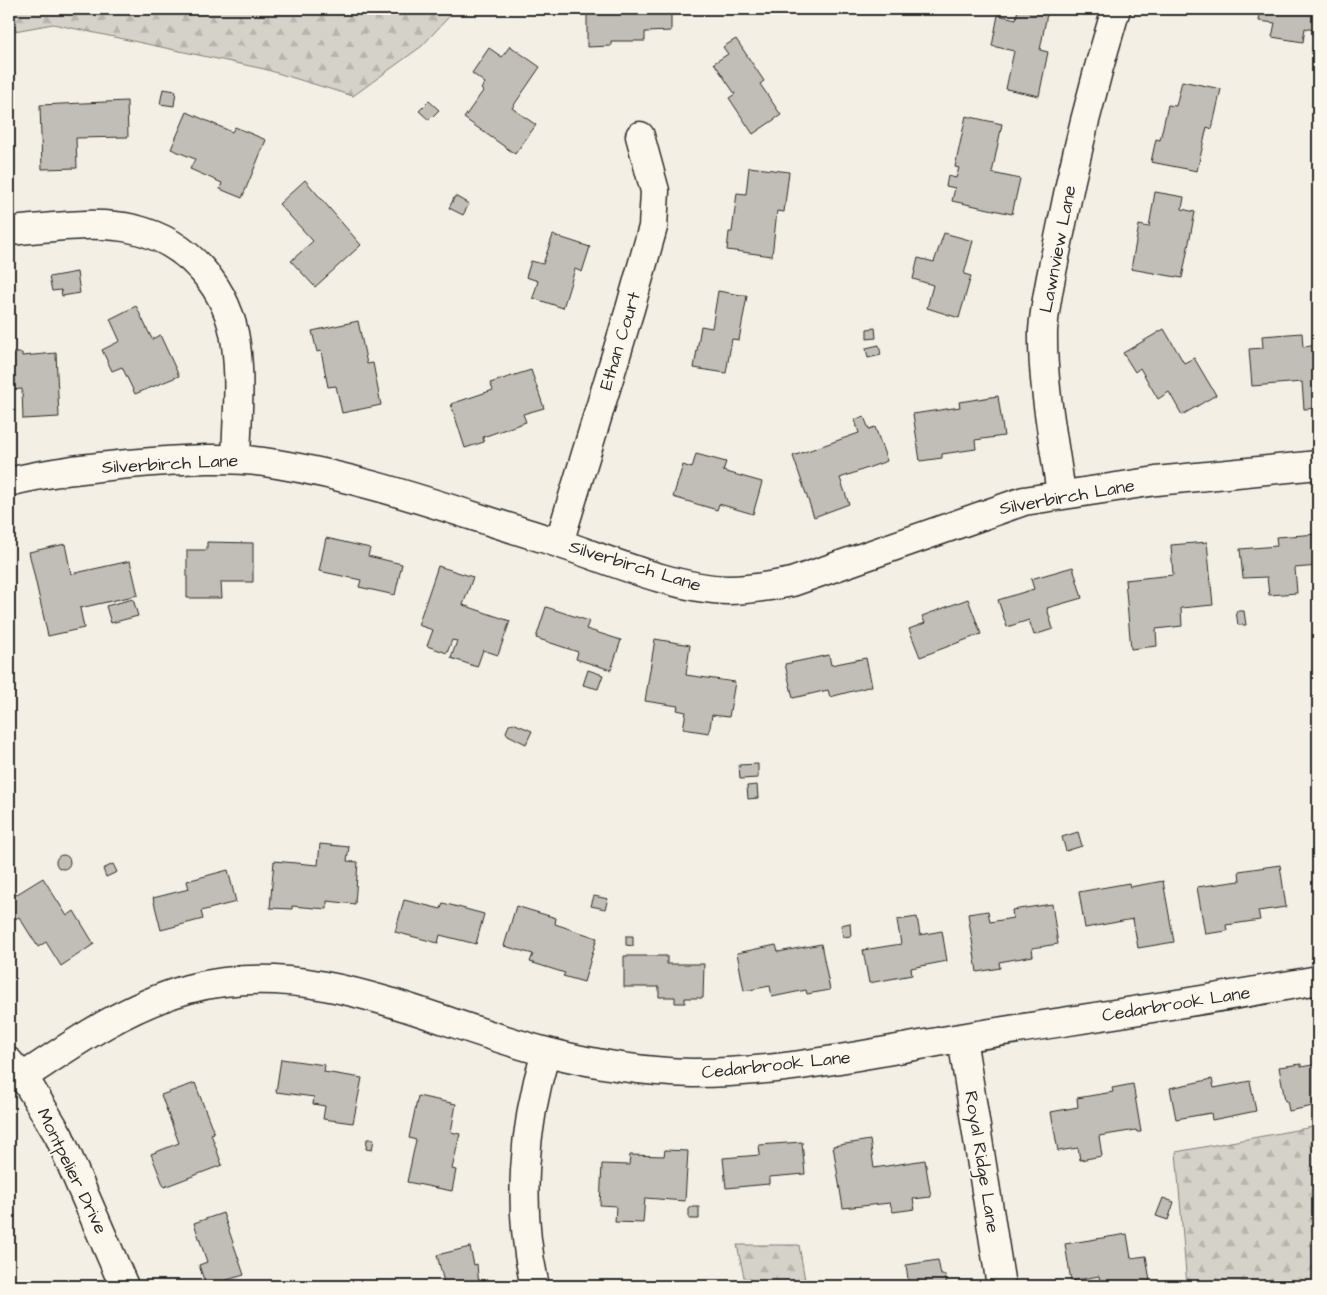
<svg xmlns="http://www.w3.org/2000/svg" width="1327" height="1295" viewBox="0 0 1327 1295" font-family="'Architects Daughter',sans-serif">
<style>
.forest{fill:url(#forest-firs);stroke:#807e7a}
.building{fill:#c0beb6;stroke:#2b2b2b}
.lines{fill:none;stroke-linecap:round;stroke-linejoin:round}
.minor-casing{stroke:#2b2b2b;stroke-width:31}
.minor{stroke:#fbf7ec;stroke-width:28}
.labels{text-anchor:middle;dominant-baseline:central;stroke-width:4;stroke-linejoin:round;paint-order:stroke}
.street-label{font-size:18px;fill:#2b2b2b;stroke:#fbf7ec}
</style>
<defs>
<pattern id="forest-firs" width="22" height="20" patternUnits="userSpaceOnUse" patternTransform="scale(1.25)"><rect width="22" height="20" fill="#d5d2c9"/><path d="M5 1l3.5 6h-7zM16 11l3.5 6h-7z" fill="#b7b4ad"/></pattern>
</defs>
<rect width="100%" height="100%" fill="#f3efe4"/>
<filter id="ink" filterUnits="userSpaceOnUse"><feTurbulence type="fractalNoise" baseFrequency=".02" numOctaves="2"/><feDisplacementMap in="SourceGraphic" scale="10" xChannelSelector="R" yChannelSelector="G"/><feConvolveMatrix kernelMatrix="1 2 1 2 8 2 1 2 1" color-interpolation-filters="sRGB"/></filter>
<g filter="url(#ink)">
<path class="forest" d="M9,9H456L422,46L353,96L264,69L53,24L9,32Z
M1318,1126V1286H1187L1176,1152Z
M737,1245H799L806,1286H746Z"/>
<path class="building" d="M587,9H671V31L645,32V41H611V46L587,47Z
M1018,9L1047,14L1040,50L1048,52L1039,96L1006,89L1014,51L992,46L998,15L1016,19Z
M1261,9H1318V31L1305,28L1303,42L1272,37L1275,23L1259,21Z
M736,39L764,81L760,84L781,115L753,134L729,98L735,94L714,63L728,54L723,47Z
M510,46L540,67L512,108L536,125L515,154L464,118L483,91L481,89L485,83L472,73L489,48L502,57Z
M1182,81L1221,89L1212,129L1207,127L1197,171L1151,162L1156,139L1160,140L1168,105L1176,106Z
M163,89L176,91L174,106L160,104Z
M127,101L128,137L76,138L77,168L42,169L40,105Z
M429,101L439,110L429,120L419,111Z
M187,112L232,132L235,127L266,140L242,198L220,189L222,183L190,169L195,159L171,149Z
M966,116L1002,124L992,173L1020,179L1012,214L952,201L955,188L946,186L948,176L956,178L959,168L955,167Z
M749,167L789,172L784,212L777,211L772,256L727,250L729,232H732L737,193L746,194Z
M305,180L361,245L315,287L291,261L313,241L279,204Z
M1155,192L1184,197L1182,209L1195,212L1182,278L1131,269L1139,225L1149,227Z
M455,196L469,204L463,215L449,208Z
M944,233L973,241L964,274L971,276L959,318L927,308L933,285L913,279L918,258L934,262Z
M553,235L590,247L582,272L575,269L563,308L533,298L538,281L526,277L531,261L543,264Z
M77,272L80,293L62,296L61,290L52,291L49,277Z
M718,291L747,296L739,340L732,339L726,373L694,368L701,326L712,328Z
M136,306L152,339L160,335L179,376L135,394L122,367L112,371L102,350L120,341L110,319Z
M358,321L367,364L373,363L381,405L342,413L336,386L328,387L321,351L317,352L312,331Z
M875,328L876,338L867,339V329Z
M1164,329L1184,363L1194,358L1216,395L1182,415L1169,392L1158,399L1140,368L1135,372L1123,353Z
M1302,333L1303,347L1318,345V408L1304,409L1302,382L1252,386L1249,349L1263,348L1262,336Z
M879,345L881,355L868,358L866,348Z
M9,353H22V356L56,353L59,417L23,419L22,389L9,390Z
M531,370L544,408L523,414L526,422L483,437L484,442L465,448L451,404L493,390L490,383Z
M998,396L1004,436L975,440L976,449L942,454V458L920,461L913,414L960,407L959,402Z
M864,417L869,429L875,427L887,461L840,478L849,504L814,517L793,456L859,433L855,420Z
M696,454L726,462L723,471L762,482L753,514L719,504L717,510L673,497L683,465L692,468Z
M1318,534V566L1295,568L1297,593L1269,595L1267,577L1243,578L1240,549L1277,546L1276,537Z
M326,538L370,548L368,556L402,564L395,595L359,587L361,580L319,571Z
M207,542L253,543V582H221L222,598H187V550H207Z
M1207,542L1213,605L1181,608L1182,626L1156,629L1157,646L1131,649L1125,580L1173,575L1171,545Z
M65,544L71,574L130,561L138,595L80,608L84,628L48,636L29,552Z
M438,566L473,577L463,605L510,621L498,655L483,650L477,667L451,658L457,641L452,640L447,653L427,646L433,630L418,625Z
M1073,567L1082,598L1047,608L1053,629L1034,635L1029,620L1007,627L998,600L1034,589L1031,579Z
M133,599L138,616L111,623L106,606Z
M968,599L981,634L920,657L909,629L925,623L922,616Z
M546,607L589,621L586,629L621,640L611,670L576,659L578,652L536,638Z
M1236,611H1244L1246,625H1238Z
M655,639L690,645L686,675L735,682L729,717L712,715L709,733L683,729L686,712L677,710L678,706L645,701Z
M829,655L831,665L866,658L872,686L830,697L828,690L793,698L785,664Z
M588,670L603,675L598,689L583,685Z
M513,723L532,731L526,744L508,735L506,732L509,725Z
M758,764V778L740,779L739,765Z
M757,785L758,798L748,799L747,786Z
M1078,832L1082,846L1066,851L1062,837Z
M320,844L349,847L347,861L358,862L355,904L327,901V909L292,906V909L270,908L274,861L318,865Z
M56 862a7 7 0 1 1 14 0a7 7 0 1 1-14 0Z
M113,864L117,872L106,877L103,869Z
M1280,865L1286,907L1258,911L1260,920L1226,925L1227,931L1205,934L1197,887L1240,881L1239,871Z
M228,870L236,902L201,911L203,919L161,930L153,898L189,889L187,881Z
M43,878L67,916L74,911L94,944L61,966L46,942L38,947L19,917L15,919L9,909V899Z
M1163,881L1174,942L1138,948L1133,919L1085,928L1079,892L1129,883L1130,887Z
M594,896L608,899L605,909L591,906Z
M404,900L441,909L443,903L484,914L476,944L440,935L438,943L395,932Z
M1052,904L1058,944L1032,948L1033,956L999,962L1000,968L977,972L968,914L988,911L990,922L1013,918L1012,910Z
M516,906L556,918L555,924L597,938L584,982L563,976L565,973L530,962L533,954L504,946Z
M917,917L920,935L942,931L947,961L911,968L912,975L869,983L863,950L901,944L897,920Z
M850,923L851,936L843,937L841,925Z
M626,936H633V946L626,945Z
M821,944L830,990L807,994L806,990L772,997L770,986L744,991L737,953L776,945L778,952Z
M624,956H667V964H704L703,998H685V1003H675V997H659V987H624Z
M281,1059L325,1065L324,1072L362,1078L353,1123L323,1119L325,1106L313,1104L314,1097L276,1092Z
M1301,1064V1067L1318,1064V1105L1289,1111L1287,1101H1285L1279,1067Z
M1212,1079L1214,1088L1250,1081L1256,1111L1212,1120L1211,1113L1176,1119L1170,1088Z
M195,1083L214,1133L211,1134L222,1165L164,1187L151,1154L179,1143L161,1095Z
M1133,1084L1141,1132H1137L1136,1130L1099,1136L1102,1156L1080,1160L1078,1148L1058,1151L1051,1112L1078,1107L1077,1098L1113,1092L1112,1088Z
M418,1096L456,1104L451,1132L460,1134L452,1169L456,1170L452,1191L407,1182L416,1140L409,1138Z
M367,1139H374L372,1150L366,1149Z
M870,1140L874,1168L925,1160L931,1197L913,1199L915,1209L893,1212L890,1203L843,1208L833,1146Z
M802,1142L805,1174L769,1177V1184L726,1188L723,1158L760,1155L759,1145Z
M665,1150L688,1151L685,1201L645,1198L643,1223L615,1222L616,1206L600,1205L602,1164L629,1165L630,1155L664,1156Z
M1163,1198L1174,1202L1168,1220L1156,1216Z
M689,1207H699V1219H689Z
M223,1213L244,1275L206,1286L199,1265L207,1262L194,1223Z
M1127,1234L1131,1258L1146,1256L1150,1281L1138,1283V1286H1101L1099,1276L1071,1281L1065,1244Z
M470,1247L474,1265L477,1264L479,1286H445L437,1255Z
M938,1260L941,1275H945L947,1286H909L906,1265Z"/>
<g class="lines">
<defs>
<path id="minor" d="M9,231C49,228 95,220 134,229C189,242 229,289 236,345C241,382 237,421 236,459
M9,482C48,472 88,468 128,464C178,460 228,455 277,464C369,479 457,512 546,539C600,556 672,589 728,590C749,590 771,586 792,582L1024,501L1156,481L1318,465
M1061,494C1054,441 1042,386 1043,331C1045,300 1053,268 1059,238C1074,160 1093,84 1116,9
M559,543L630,309L653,227L655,191L640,136
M962,1038L1001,1286
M9,1062L28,1084L59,1136L124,1286
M23,1077C75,1042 127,1006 188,989C314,955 428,1022 547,1052C594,1064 645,1072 693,1073C783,1073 871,1053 960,1038C1079,1019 1199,1002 1318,980
M535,1286C517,1209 523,1127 546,1052"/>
</defs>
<use href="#minor" class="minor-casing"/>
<use href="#minor" class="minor"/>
</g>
</g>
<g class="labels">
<g class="street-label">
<text transform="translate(1058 249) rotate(-79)">Lawnview Lane</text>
<text transform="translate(620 341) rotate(-73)">Ethan Court</text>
<text transform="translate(170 464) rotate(-3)">Silverbirch Lane</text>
<text transform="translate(1067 497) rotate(-10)">Silverbirch Lane</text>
<text transform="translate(635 566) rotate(17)">Silverbirch Lane</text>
<text transform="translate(1176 1004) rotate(-9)">Cedarbrook Lane</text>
<text transform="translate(776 1065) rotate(-6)">Cedarbrook Lane</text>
<text transform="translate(982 1162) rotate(81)">Royal Ridge Lane</text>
<text transform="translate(72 1171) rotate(64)">Montpelier Drive</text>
</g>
</g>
<rect width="1327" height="1295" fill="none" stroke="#fbf7ec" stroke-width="30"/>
<rect x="15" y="15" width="1297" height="1265" fill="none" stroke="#2b2b2b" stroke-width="2" filter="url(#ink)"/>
</svg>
